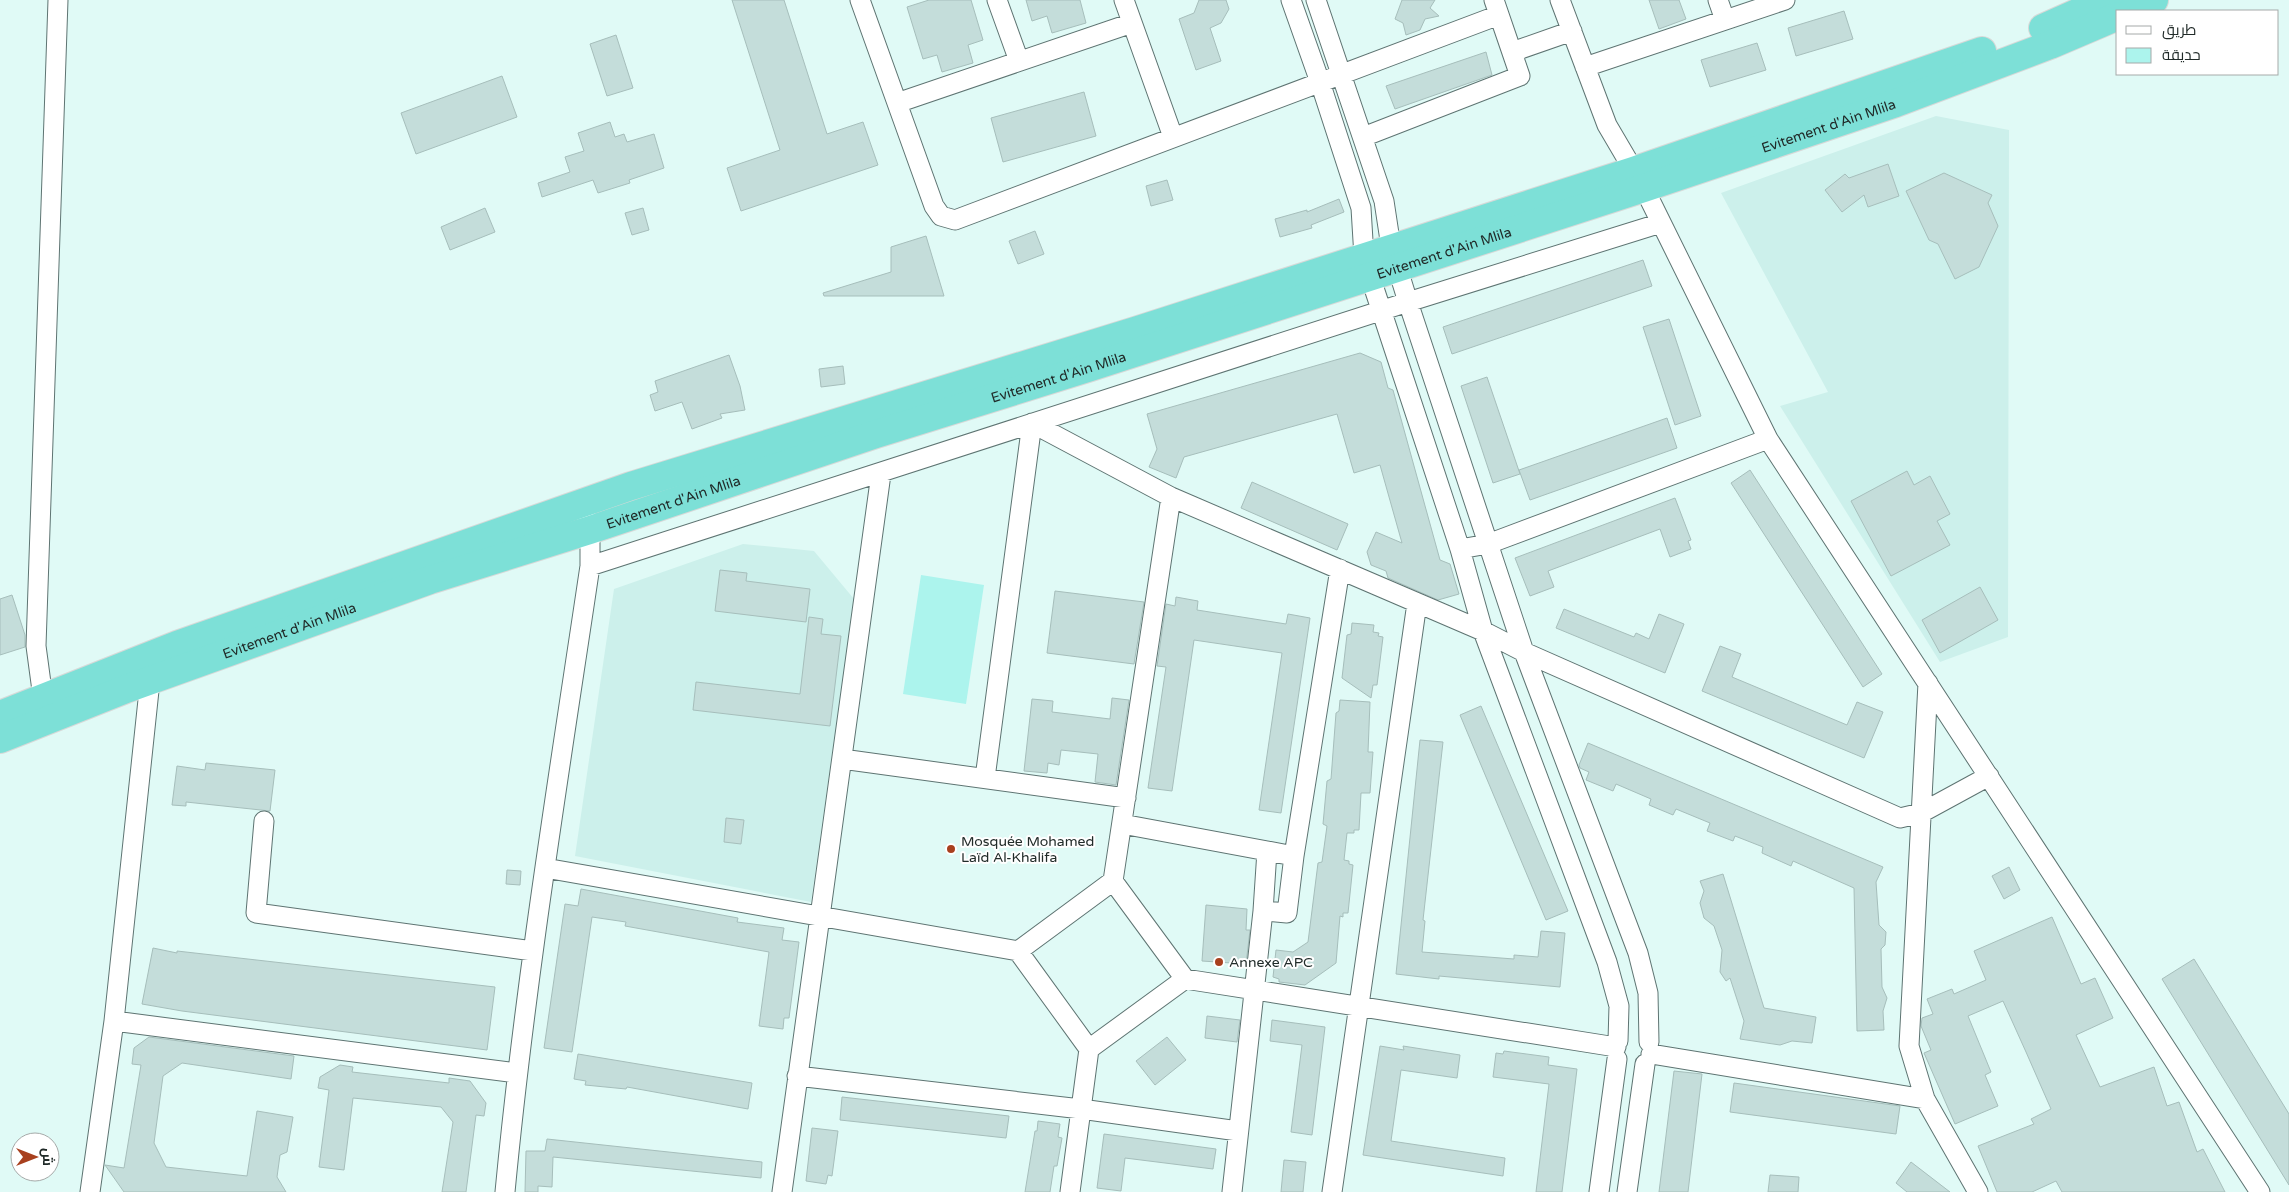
<svg xmlns="http://www.w3.org/2000/svg" width="2289" height="1192" viewBox="0 0 2289 1192" font-family="'Varela Round',Cairo,sans-serif">
<style>
.built{fill:#ccf0eb}
.green{fill:#acf4ed}
.building{fill:#c4ddda;stroke:#a6bebb}
.lines{fill:none;stroke-linecap:round;stroke-linejoin:round}
.minor-casing{stroke:#5e7472;stroke-width:21}
.highway-casing{stroke:#d7d9d8;stroke-width:30}
.minor{stroke:#fff;stroke-width:19}
.highway{stroke:#7de0d7;stroke-width:28}
.poi-dot{fill:#a8401e;stroke:#fff;stroke-width:2}
.labels{text-anchor:middle;dominant-baseline:central;stroke-width:4;stroke-linejoin:round;paint-order:stroke}
.street-label{font-size:14px;fill:#212b29;stroke:#fff}
.poi-label{font-size:14px;fill:#212b29;stroke:#fff;text-anchor:start}
</style>
<rect width="100%" height="100%" fill="#e0faf6"/>
<path class="built" d="M1936,116L2009,130L2008,637L1940,662L1780,406L1828,392L1721,193Z
M743,544L814,551L854,599L811,902L575,856L614,589Z"/>
<path class="green" d="M921,575L984,585L966,704L903,694Z"/>
<path class="building" d="M732,0H784L827,134L863,122L878,165L741,211L727,168L780,150Z
M929,0H971L983,40L968,45L973,63L942,72L937,55L923,59L907,7Z
M1026,0H1080L1086,23L1052,33L1047,16L1032,21Z
M1199,0H1226L1229,9L1221,23L1210,28L1221,61L1196,70L1179,19L1194,13Z
M1402,0H1435L1430,8L1439,16L1425,19L1420,30L1406,35L1403,23L1395,19Z
M1649,0H1679L1686,19L1659,29Z
M1844,11L1853,39L1796,56L1788,28Z
M616,35L633,88L607,96L590,44Z
M1757,43L1766,70L1710,87L1701,60Z
M1486,52L1492,75L1395,109L1386,86Z
M502,76L517,117L416,154L401,113Z
M1084,92L1096,136L1003,162L991,118Z
M610,122L615,137L624,134L627,142L654,134L664,168L629,180L630,183L598,193L593,180L542,197L538,183L570,172L565,157L584,151L578,133Z
M1888,164L1899,196L1868,207L1864,195L1842,212L1825,190L1845,174L1849,178Z
M1944,173L1992,195L1988,203L1998,226L1979,267L1955,279L1938,244L1929,240L1906,191Z
M1167,180L1173,200L1151,206L1146,186Z
M1339,199L1344,212L1311,225L1312,228L1280,237L1275,219L1307,210V212Z
M485,208L495,232L450,250L441,227Z
M643,208L649,230L632,235L625,213Z
M1035,231L1044,254L1018,264L1009,241Z
M926,236L944,296H824L823,293L891,272V247Z
M1643,260L1652,286L1452,354L1443,327Z
M1669,319L1701,416L1675,425L1643,327Z
M1360,353L1381,362L1388,388L1393,390L1440,560L1450,564L1459,594L1438,600L1388,578L1386,571L1371,565L1367,552L1376,532L1402,543L1380,465L1354,473L1337,414L1184,457L1176,478L1149,467L1157,449L1147,414Z
M729,355L740,386L745,410L720,414L722,418L692,429L682,402L655,411L650,395L658,392L655,381Z
M843,366L845,384L821,387L819,369Z
M1487,377L1520,474L1493,483L1461,386Z
M1667,418L1677,448L1530,500L1519,470Z
M1750,470L1882,674L1863,687L1731,483Z
M1907,471L1914,485L1930,476L1950,514L1937,521L1950,545L1891,576L1851,501Z
M1252,482L1348,524L1337,550L1241,508Z
M1675,498L1691,540L1688,541L1691,549L1670,557L1660,529L1548,571L1554,587L1530,596L1515,558Z
M720,570L747,573L746,581L810,589L806,622L715,611Z
M1980,587L1998,620L1940,653L1922,620Z
M1055,591L1144,602L1134,664L1047,653Z
M12,595L25,635V647L0,655V599Z
M1176,597L1198,601L1197,610L1286,624L1288,614L1310,618L1281,813L1259,810L1282,653L1194,640L1172,791L1148,788L1166,667L1157,666L1166,604L1175,606Z
M1564,609L1634,637L1636,633L1649,639L1659,614L1684,624L1665,673L1556,628Z
M809,617L823,619L821,634L841,636L830,726L693,710L696,682L800,694Z
M1352,623L1374,625L1373,632L1379,633L1378,636L1383,637L1377,685H1373L1371,698L1342,678L1347,635L1351,634Z
M1720,646L1741,654L1732,677L1847,725L1857,702L1883,712L1864,758L1702,691Z
M1112,698L1129,700L1116,785L1095,782L1098,754L1061,750L1059,765L1048,763L1047,773L1024,771L1032,699L1053,701L1052,712L1110,719Z
M1340,700L1370,702L1368,752H1373L1370,793H1361L1359,830H1354V833H1347L1344,860L1349,861V864L1353,865L1348,913H1343V917L1340,916L1336,963L1305,985L1279,982V979L1273,977L1276,950L1293,952L1308,942L1318,863L1322,862L1327,826L1323,824L1327,781L1331,779L1336,713L1339,711Z
M1481,706L1568,911L1546,920L1460,715Z
M1420,740L1443,742L1423,920L1425,921L1422,952L1514,959V955L1538,957L1541,931L1565,933L1560,987L1439,976V979L1396,974Z
M1588,743L1883,867L1876,882L1879,925L1886,932L1885,945L1881,949L1882,987L1887,998L1883,1011L1884,1030L1857,1031L1854,888L1793,861L1791,866L1762,853L1763,847L1735,836L1733,841L1707,831L1710,823L1676,809L1673,815L1649,805L1651,799L1616,784L1613,791L1586,780L1589,772L1580,768L1579,765Z
M206,763L275,770L270,811L186,802V806L172,805L177,766L205,770Z
M726,818L744,820L741,844L724,842Z
M2009,867L2020,890L2004,899L1992,876Z
M507,870L521,871L520,885L506,884Z
M1723,874L1764,1008L1816,1017L1812,1043L1792,1041L1780,1045L1740,1039L1744,1021L1730,978L1726,981L1720,972L1722,950L1714,926L1704,918L1700,903L1704,891L1700,881Z
M581,889L738,918L737,922L784,928L782,940L799,942L789,1018H784L783,1029L759,1026L769,952L625,926L626,922L592,917L572,1052L544,1048L565,904L578,906Z
M1206,905L1247,909L1246,930H1250L1246,964L1202,961Z
M2052,917L2081,984L2095,978L2113,1018L2076,1035L2100,1087L2154,1067L2167,1106L2179,1102L2197,1152L2203,1149L2225,1192H2062L2056,1181L2032,1192H1997L1978,1146L2034,1124L2031,1119L2051,1109L2026,1052L2003,1001L1968,1016L1991,1072L1985,1075L1998,1106L1955,1124L1924,1053L1931,1050L1921,1026L1922,1018L1933,1014L1927,999L1952,989L1954,994L1986,980L1974,951Z
M153,948L177,953V951L495,987L487,1050L182,1011L142,1004Z
M2194,959L2289,1114V1185L2162,979Z
M1207,1016L1240,1020L1237,1042L1205,1038Z
M1272,1020L1325,1027L1312,1135L1291,1132L1302,1045L1270,1041Z
M149,1037L294,1056L291,1079L182,1063L163,1076L154,1143L166,1167L247,1176L257,1111L293,1117L287,1152L280,1155L277,1177L286,1192H124L105,1165L124,1168L141,1065L132,1064L134,1048Z
M1167,1037L1186,1060L1155,1085L1136,1061Z
M1380,1046L1404,1050L1403,1046L1460,1055L1457,1078L1401,1070L1391,1141L1505,1158L1503,1176L1363,1155Z
M1504,1051L1549,1057L1548,1065L1577,1069L1562,1192H1536L1549,1084L1493,1077L1496,1053L1503,1054Z
M578,1054L752,1083L748,1109L627,1087L626,1089L585,1085L586,1081L574,1079Z
M340,1065L353,1067L352,1072L449,1083V1078L470,1081L486,1103L484,1116L476,1115L466,1192H442L453,1122L441,1107L353,1098L344,1170L319,1167L329,1090L318,1088L320,1077Z
M1674,1071L1702,1074L1688,1192H1659Z
M1734,1083L1900,1106L1896,1134L1730,1112Z
M842,1097L1009,1116L1006,1138L840,1120Z
M1038,1121L1060,1124L1058,1137L1062,1138L1057,1166H1054L1050,1192H1025L1035,1131H1037Z
M812,1128L838,1131L832,1176L828,1175L826,1184L806,1181Z
M1104,1134L1216,1149L1213,1169L1125,1158L1121,1191L1097,1188Z
M547,1139L762,1162L761,1178L553,1157L552,1187L538,1186V1192H525L526,1151H545Z
M1284,1160L1306,1162L1303,1192H1281Z
M1911,1162L1950,1192H1907L1896,1183Z
M1770,1175L1799,1177L1798,1192H1768Z"/>
<g class="lines">
<defs>
<path id="minor" d="M860,0L934,206L941,216L955,220L1499,15
M997,0L1019,61
M1124,0L1173,137
M1291,0L1320,82L1361,208L1364,257L1370,276L1460,549L1483,631L1607,962L1619,1006L1618,1041
M1316,0L1384,201L1391,247L1408,302L1524,652L1638,953L1648,993L1649,1042
M1560,0L1607,125L1644,188L1768,439L2260,1192
M1718,0L1725,20
M1512,52L1572,31
M1585,67L1785,0
M897,103L1132,23
M1363,137L1520,76L1494,0
M1460,549L1488,544L1768,439
M590,566L1408,302L1661,223
M1928,683L1909,1046L1925,1099L1978,1192
M46,707L43,698L36,646L58,0
M842,759L1126,798
M985,778L1032,423L1171,497L1483,631L1524,652L1900,818L1921,813L1989,776
M264,821L256,913L533,951
M1122,824L1294,856L1340,569
M1267,851L1263,911L1287,913L1294,856
M545,868L1018,951
M1113,881L1171,497
M1185,979L1616,1047
M114,1021L150,681
M1651,1054L1925,1099
M797,1076L1081,1109L1238,1131
M90,1192L114,1021L517,1073
M505,1192C525,982 559,774 590,566V530L587,519
M782,1192L881,474
M1070,1192L1089,1049L1018,951L1113,881L1185,979L1089,1049
M1232,1192L1263,911
M1332,1192L1417,603
M1599,1192L1617,1059
M1627,1192L1645,1064"/>
<g id="highway">
<path d="M2129,11L2154,0"/>
<path d="M2043,28L2106,0"/>
<path d="M0,715L177,645L631,486L1135,331L1633,171L1982,51"/>
<path id="s1" d="M0,739L126,689L430,580L590,530L876,434L1088,368L1644,188L1896,103L2050,45L2118,16"/>
</g>
</defs>
<use href="#minor" class="minor-casing"/>
<use href="#highway" class="highway-casing"/>
<use href="#minor" class="minor"/>
<use href="#highway" class="highway"/>
</g>
<g class="poi-dot">
<circle cx="951" cy="849" r="5"/>
<circle cx="1219" cy="962" r="5"/>
</g>
<g class="labels">
<g class="street-label">
<text stroke="none"><textPath href="#s1" startOffset="1929">Evitement d'Ain Mlila</textPath></text>
<text stroke="none"><textPath href="#s1" startOffset="1524">Evitement d'Ain Mlila</textPath></text>
<text stroke="none"><textPath href="#s1" startOffset="1119">Evitement d'Ain Mlila</textPath></text>
<text stroke="none"><textPath href="#s1" startOffset="714">Evitement d'Ain Mlila</textPath></text>
<text stroke="none"><textPath href="#s1" startOffset="309">Evitement d'Ain Mlila</textPath></text>
</g>
<g class="poi-label">
<text x="961" y="841">Mosquée Mohamed<tspan x="961" dy="16">Laïd Al-Khalifa</tspan></text>
<text x="1229" y="962">Annexe APC</text>
</g>
</g>
<rect x="2116" y="10" width="162" height="65" fill="#ffffff" stroke="#a6aaa9"/>
<rect x="2126" y="26" width="25" height="8" fill="#ffffff" stroke="#a6aaa9"/>
<text x="2162" y="35" font-size="15" fill="#212b29">طريق</text>
<rect x="2126" y="48" width="25" height="15" fill="#acf4ed" stroke="#a6aaa9"/>
<text x="2162" y="60" font-size="15" fill="#212b29">حديقة</text>
<g transform="translate(35 1157) rotate(90)"><circle r="24" fill="#ffffff" stroke="#a6aaa9"/>
<path d="M0-4L9 19L0 12L-9 19Z" fill="#a8401e"/>
<text y="-8" font-size="14" font-weight="bold" text-anchor="middle" fill="#212b29">ش</text>
</g>
</svg>
